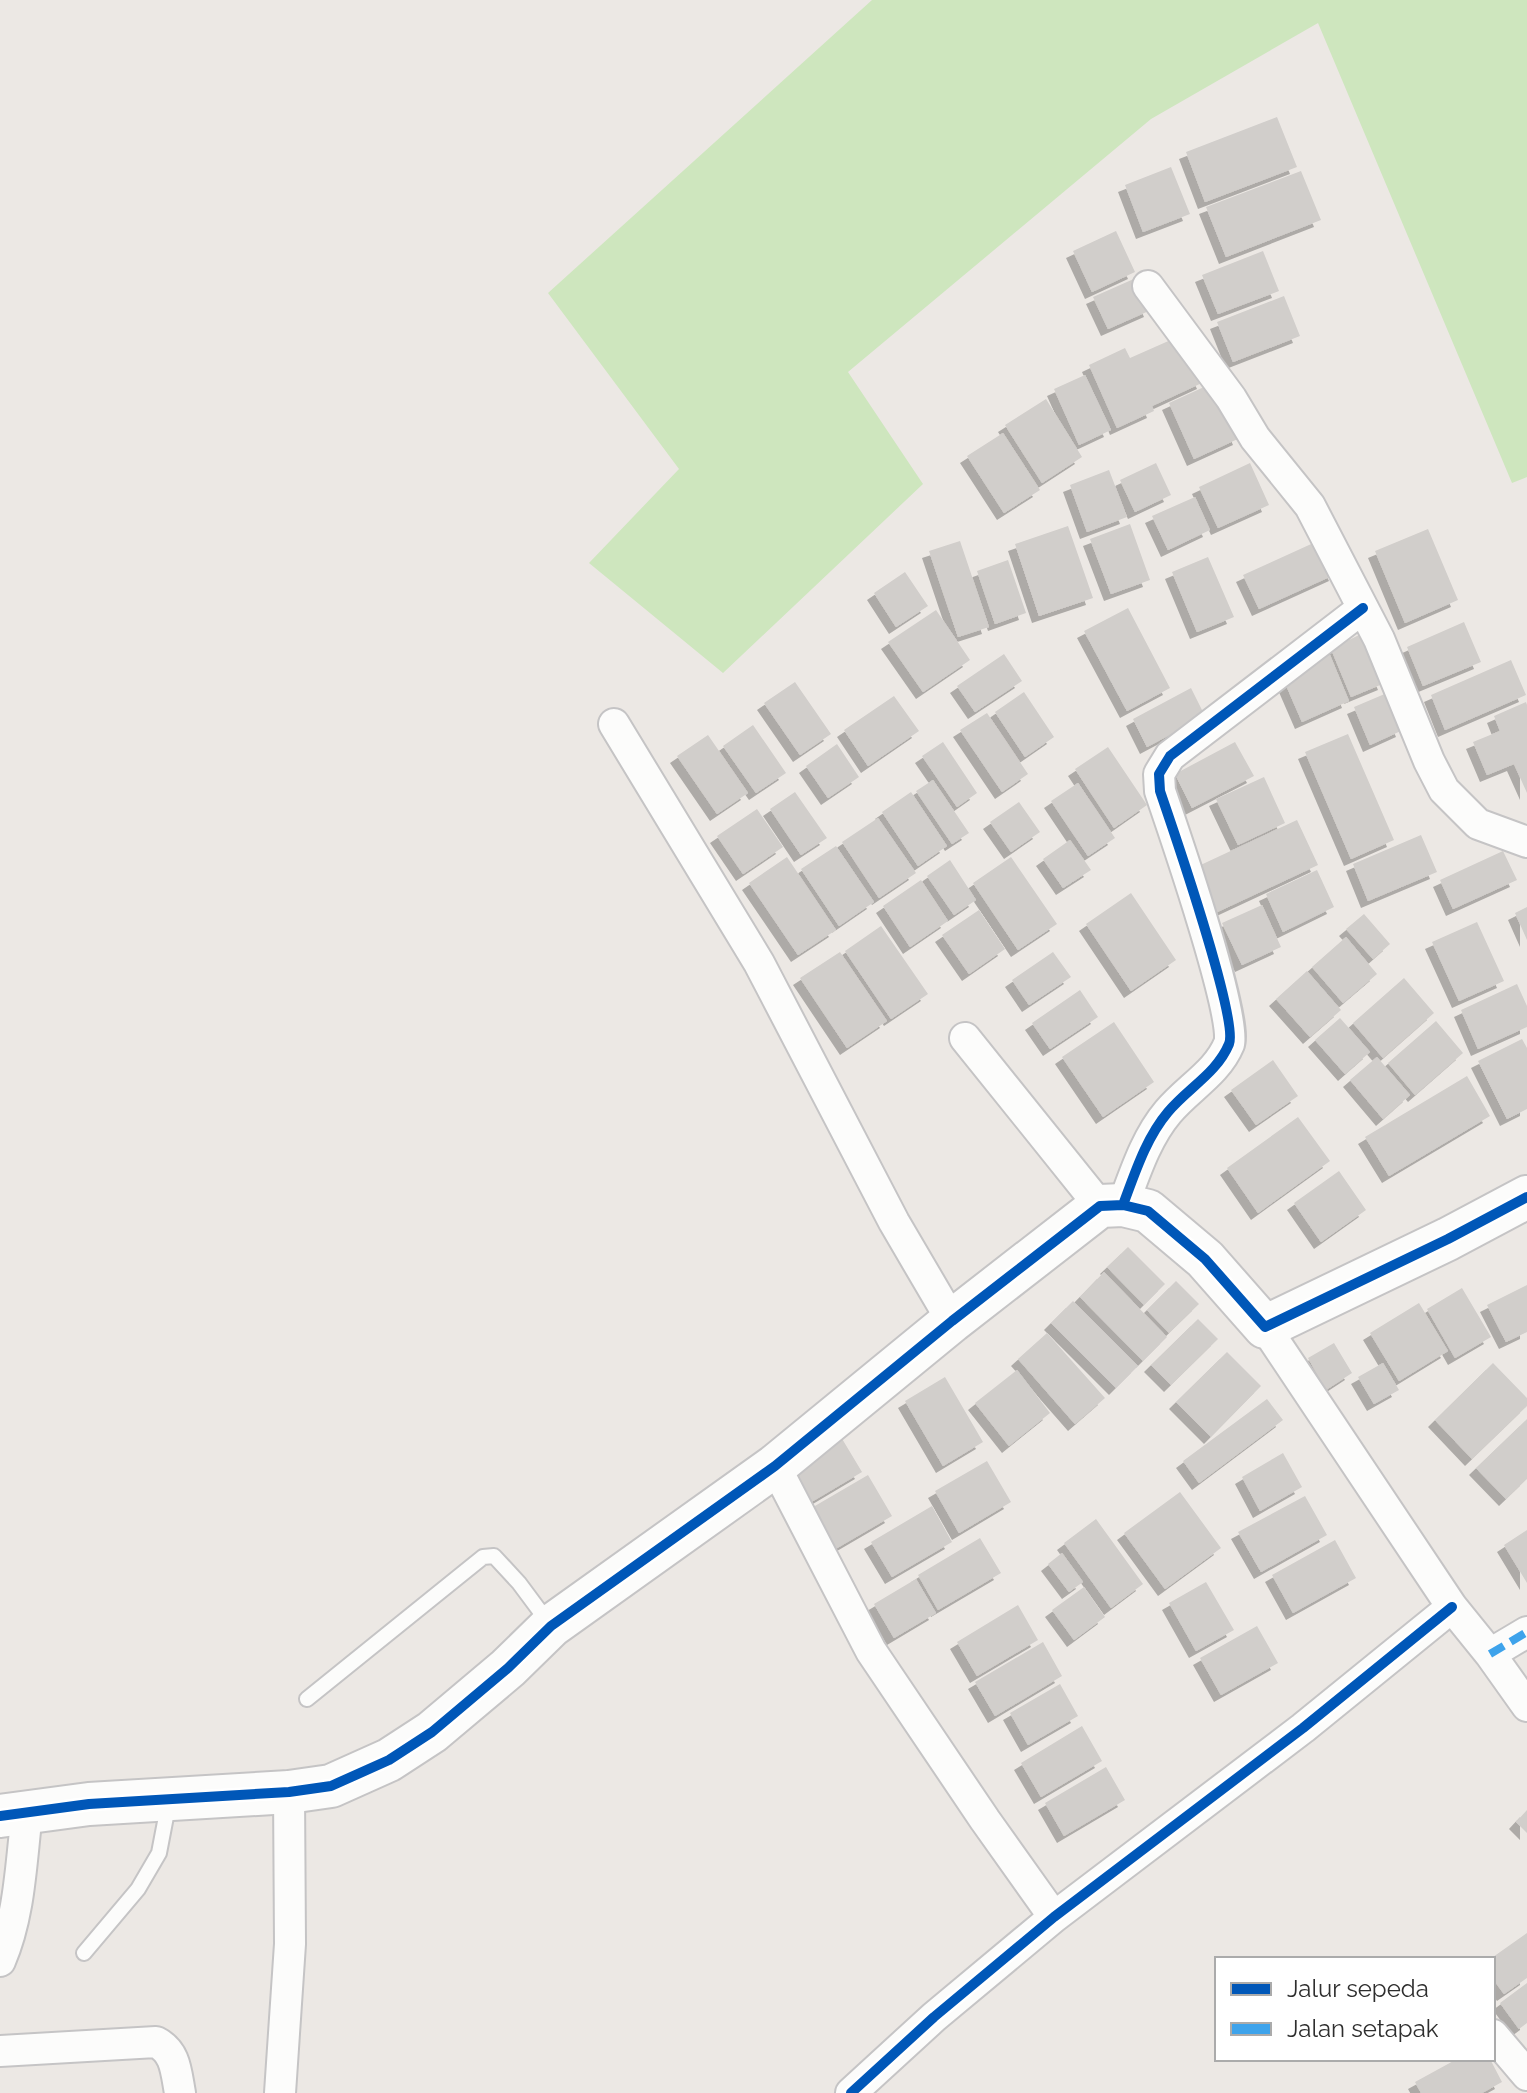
<svg xmlns="http://www.w3.org/2000/svg" width="1527" height="2093" viewBox="0 0 1527 2093" font-family="Raleway,sans-serif">
<style>
.green{fill:#cee6be}
.building{fill:#d1cecb;filter:url(#shadow)}
.lines{fill:none;stroke-linecap:round;stroke-linejoin:round}
.lane-casing{stroke:#c5c4c5;stroke-width:18}
.street-casing{stroke:#c5c4c5;stroke-width:34}
.secondary-casing{stroke:#c5c4c5;stroke-width:46}
.lane{stroke:#fcfcfb;stroke-width:14}
.street{stroke:#fcfcfb;stroke-width:30}
.secondary{stroke:#fcfcfb;stroke-width:42}
.quiet{stroke:#3ea3eb;stroke-width:8;stroke-dasharray:16 8;stroke-linecap:butt}
.cycleway-casing{stroke:#fff;stroke-width:15}
.cycleway{stroke:#0057b8;stroke-width:10}
</style>
<defs>
<filter id="shadow"><feDropShadow dx="-7" dy="7" stdDeviation="0" flood-color="#0004"/></filter>
</defs>
<rect width="100%" height="100%" fill="#ece8e4"/>
<path class="green" d="M872,0H1527V477L1512,483L1318,23L1151,119L848,372L923,484L723,673L589,563L679,469L548,293Z"/>
<path class="building" d="M1277,117L1297,167L1205,202L1186,152Z
M1171,167L1190,214L1143,232L1125,185Z
M1301,171L1321,220L1226,257L1206,207Z
M1116,231L1135,272L1092,292L1073,251Z
M1263,251L1279,291L1218,314L1202,275Z
M1136,278L1151,310L1108,329L1093,297Z
M1284,296L1300,336L1233,362L1217,322Z
M1182,335L1204,382L1152,406L1154,411L1117,428L1089,365L1125,348L1130,358Z
M1085,375L1111,430L1079,445L1054,389Z
M1215,382L1240,438L1194,459L1169,403Z
M1046,399L1082,457L1042,483L1005,425Z
M1003,433L1040,490L1004,513L967,456Z
M1156,463L1171,495L1135,512L1120,480Z
M1250,463L1269,505L1218,528L1199,487Z
M1109,470L1127,517L1087,532L1070,485Z
M1195,497L1210,530L1168,550L1152,516Z
M1130,524L1150,580L1111,594L1090,539Z
M1068,526L1093,598L1039,616L1015,544Z
M1428,529L1458,600L1405,623L1375,551Z
M1320,540L1336,574L1259,609L1243,575Z
M960,541L989,627L958,637L929,551Z
M1208,557L1234,617L1197,632L1172,572Z
M1008,560L1026,613L995,624L977,571Z
M905,572L928,606L896,627L874,593Z
M1128,608L1170,688L1127,711L1084,631Z
M936,610L970,660L923,692L888,642Z
M1464,622L1481,662L1423,686L1407,647Z
M1363,633L1385,683L1351,697L1331,649Z
M1004,654L1022,681L975,712L957,686Z
M1330,655L1349,701L1302,722L1282,676Z
M1511,660L1526,695L1445,730L1431,695Z
M795,682L831,734L800,755L764,703Z
M1191,688L1205,716L1147,747L1133,719Z
M1024,692L1054,737L1025,757L995,712Z
M1387,693L1403,730L1370,745L1354,707Z
M894,696L919,731L868,766L844,730Z
M1526,702L1527,705V793L1514,764L1487,775L1473,742L1500,731L1494,716Z
M987,713L1028,774L1002,792L960,730Z
M753,725L786,773L756,793L723,746Z
M1348,734L1394,840L1351,859L1305,752Z
M708,735L748,793L717,814L677,756Z
M943,742L977,793L957,807L922,756Z
M1235,742L1254,776L1192,808L1175,774Z
M837,744L859,777L828,798L806,766Z
M1108,747L1147,805L1114,828L1075,769Z
M1264,777L1285,823L1238,845L1216,799Z
M933,780L969,833L952,844L916,791Z
M1078,783L1115,838L1088,856L1051,801Z
M795,792L827,838L801,855L770,809Z
M911,792L947,846L918,866L882,812Z
M1019,802L1040,832L1011,852L990,822Z
M757,809L783,847L743,874L717,836Z
M878,818L916,873L879,898L842,842Z
M1297,820L1318,865L1213,914L1192,869Z
M1421,835L1437,872L1368,901L1353,864Z
M1070,840L1091,870L1063,888L1043,859Z
M836,846L874,902L839,926L801,869Z
M1503,851L1517,880L1453,909L1440,880Z
M787,857L836,930L798,955L749,883Z
M1011,857L1057,924L1018,950L973,883Z
M950,860L976,900L954,915L927,876Z
M1317,870L1334,907L1283,932L1266,894Z
M921,880L948,921L910,947L883,906Z
M1131,893L1176,960L1131,991L1086,924Z
M1262,905L1281,947L1242,965L1222,923Z
M1527,907V940L1515,913Z
M979,910L1005,949L969,974L942,935Z
M1364,914L1390,944L1373,959L1346,929Z
M1477,922L1504,981L1459,1001L1432,942Z
M881,926L928,994L891,1019L845,951Z
M1346,937L1377,974L1343,1003L1312,967Z
M840,952L887,1021L847,1048L800,978Z
M1053,952L1071,977L1029,1005L1012,980Z
M1307,971L1341,1010L1310,1037L1276,999Z
M1404,978L1434,1013L1383,1058L1353,1023Z
M1517,984L1527,1006V1027L1478,1049L1461,1010Z
M1080,990L1098,1017L1050,1049L1032,1023Z
M1340,1018L1370,1052L1345,1074L1315,1040Z
M1436,1021L1463,1053L1415,1095L1388,1063Z
M1114,1022L1154,1082L1103,1117L1062,1057Z
M1522,1039L1527,1048V1109L1507,1119L1478,1061Z
M1377,1057L1410,1095L1383,1119L1350,1080Z
M1273,1060L1298,1096L1256,1125L1231,1090Z
M1467,1076L1490,1116L1389,1176L1365,1137Z
M1298,1117L1330,1161L1258,1213L1227,1168Z
M1339,1171L1366,1210L1321,1242L1294,1203Z
M1128,1247L1165,1284L1144,1305L1107,1267Z
M1104,1272L1167,1337L1143,1361L1080,1297Z
M1176,1281L1199,1304L1169,1333L1147,1310Z
M1527,1285V1332L1506,1342L1487,1305Z
M1462,1288L1491,1337L1455,1358L1427,1309Z
M1073,1301L1138,1366L1116,1388L1051,1323Z
M1419,1303L1448,1351L1399,1381L1370,1333Z
M1198,1319L1218,1339L1171,1385L1151,1365Z
M1047,1333L1105,1398L1075,1424L1018,1359Z
M1334,1343L1352,1373L1326,1390L1308,1358Z
M1227,1352L1261,1386L1211,1437L1176,1402Z
M1383,1363L1399,1390L1374,1404L1358,1377Z
M1493,1363L1527,1398V1406L1472,1459L1435,1420Z
M1017,1370L1050,1413L1009,1446L975,1403Z
M945,1377L983,1442L943,1466L905,1401Z
M1267,1399L1283,1420L1199,1483L1183,1461Z
M1527,1419V1479L1506,1499L1476,1468Z
M841,1437L862,1472L803,1507L782,1471Z
M1283,1453L1302,1487L1260,1511L1242,1477Z
M987,1461L1011,1502L959,1533L935,1491Z
M868,1475L892,1516L832,1551L808,1510Z
M1180,1492L1221,1548L1165,1589L1124,1533Z
M1305,1496L1327,1535L1261,1572L1238,1532Z
M932,1506L952,1542L892,1577L871,1542Z
M1096,1519L1143,1584L1111,1608L1064,1543Z
M1527,1530V1583L1504,1545Z
M980,1538L1001,1573L938,1610L918,1575Z
M1335,1540L1356,1578L1293,1613L1272,1575Z
M1062,1553L1083,1582L1069,1592L1048,1564Z
M916,1579L936,1613L894,1638L874,1604Z
M1206,1582L1234,1630L1196,1651L1169,1603Z
M1084,1587L1105,1617L1074,1640L1052,1610Z
M1018,1605L1038,1640L977,1676L957,1642Z
M1257,1626L1278,1663L1221,1695L1200,1658Z
M1043,1642L1062,1676L995,1716L975,1682Z
M1060,1684L1078,1716L1028,1745L1010,1713Z
M1082,1726L1102,1761L1041,1797L1021,1763Z
M1106,1767L1125,1800L1064,1836L1045,1803Z
M1527,1810V1833L1516,1822Z
M1527,1933V1978L1504,1994L1493,1979V1957Z
M1527,1983V2023L1519,2029L1500,2003Z
M1457,2059H1490L1502,2082L1482,2093H1421L1415,2082Z"/>
<g class="lines">
<defs>
<path id="lane" d="M307,1699L483,1557L494,1556L519,1583L548,1622
M84,1953L138,1889L159,1853L169,1801"/>
<path id="street" d="M1148,286L1231,398L1255,438L1310,506L1379,639L1429,761L1444,790L1478,824L1527,842
M614,724L759,963L894,1222L952,1321
M965,1038L1100,1206
M1123,1205C1135,1173 1146,1138 1168,1112C1188,1088 1217,1073 1229,1044C1239,1021 1172,826 1160,791L1159,774L1170,756L1363,608
M1265,1327L1452,1607L1490,1654L1527,1706
M775,1466L871,1651L985,1820L1054,1917
M1490,1654L1527,1632
M0,1961C20,1915 21,1862 27,1813
M1493,2035L1527,2075
M0,2051L156,2042C176,2052 176,2072 180,2093
M280,2093L290,1944L289,1792
M851,2093L934,2017L1054,1917L1303,1728L1452,1607"/>
<path id="secondary" d="M0,1816L89,1804L289,1792L331,1786L389,1760L432,1732L508,1668L551,1626L775,1466L952,1321L1100,1206L1123,1205L1148,1211L1205,1259L1265,1327L1448,1239L1527,1197"/>
</defs>
<use href="#lane" class="lane-casing"/>
<use href="#street" class="street-casing"/>
<use href="#secondary" class="secondary-casing"/>
<use href="#lane" class="lane"/>
<use href="#street" class="street"/>
<use href="#secondary" class="secondary"/>
<path class="quiet" d="M1490,1654L1527,1632"/>
<defs>
<path id="cycleway" d="M1123,1205C1135,1173 1146,1138 1168,1112C1188,1088 1217,1073 1229,1044C1239,1021 1172,826 1160,791L1159,774L1170,756L1363,608
M0,1816L89,1804L289,1792L331,1786L389,1760L432,1732L508,1668L551,1626L775,1466L952,1321L1100,1206L1123,1205L1148,1211L1205,1259L1265,1327L1448,1239L1527,1197
M851,2093L934,2017L1054,1917L1303,1728L1452,1607"/>
</defs>
<use href="#cycleway" class="cycleway-casing"/>
<use href="#cycleway" class="cycleway"/>
</g>
<rect x="1215" y="1957" width="280" height="104" fill="#ffffff" stroke="#ababab" stroke-width="2"/>
<rect x="1231" y="1983" width="40" height="12" fill="#0057b8" stroke="#ababab" stroke-width="2"/>
<text x="1287" y="1997" font-size="24" fill="#2e2e2e">Jalur sepeda</text>
<rect x="1231" y="2023" width="40" height="12" fill="#3ea3eb" stroke="#ababab" stroke-width="2"/>
<text x="1287" y="2037" font-size="24" fill="#2e2e2e">Jalan setapak</text>
</svg>
